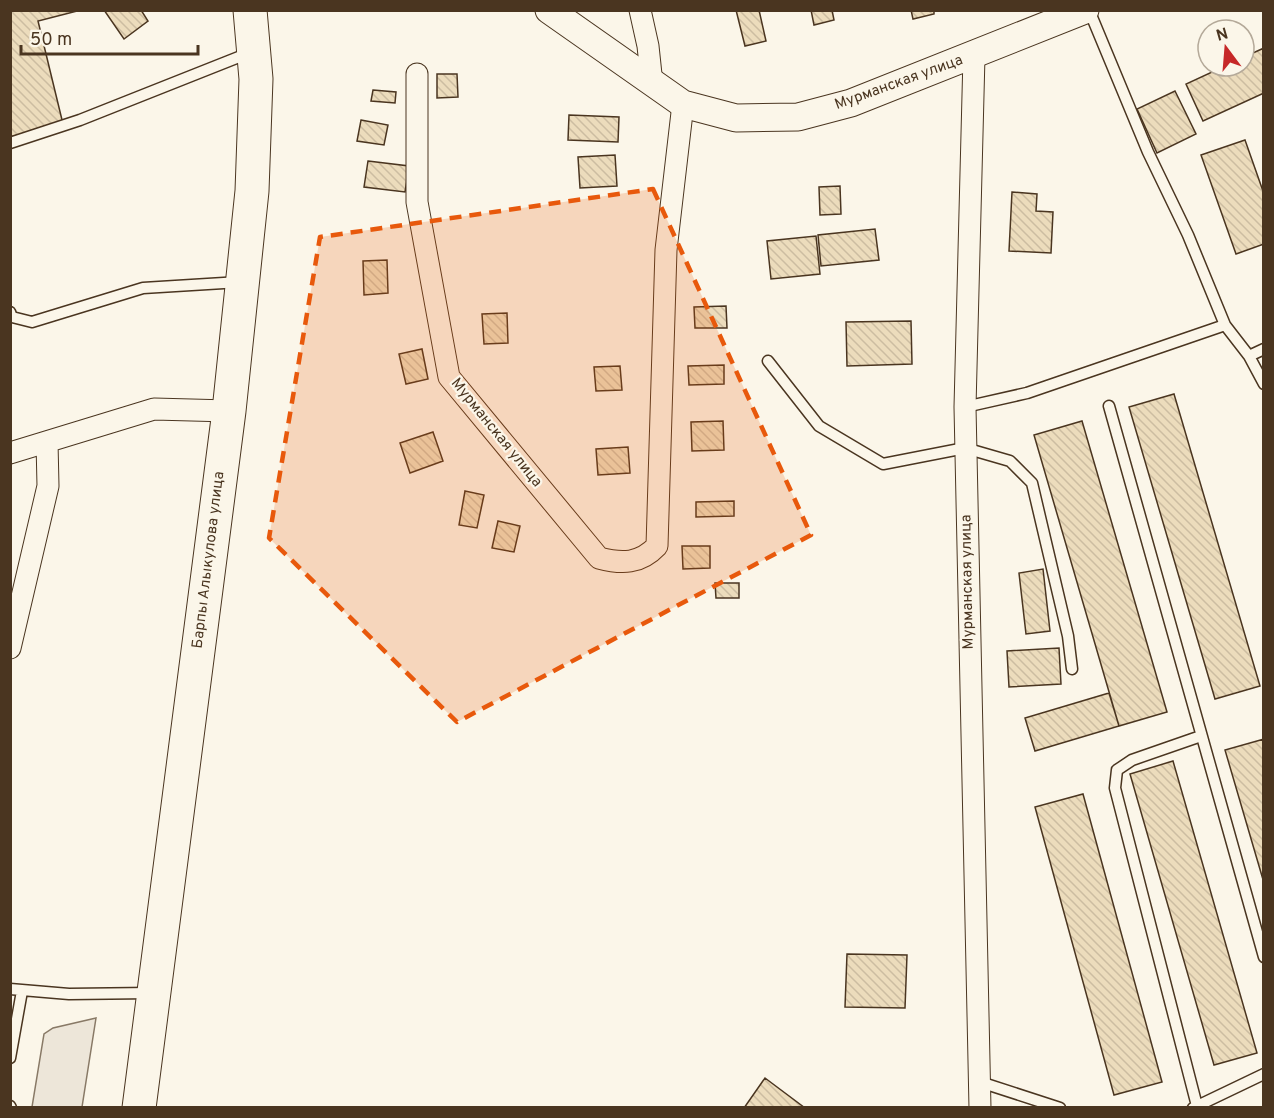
<svg xmlns="http://www.w3.org/2000/svg" width="1274" height="1118" viewBox="0 0 1274 1118" font-family="Overpass,sans-serif">
<style>
.green{fill:#ede6d9;stroke:#887966;stroke-width:1.5}
.building{fill:url(#building-back-hatch);stroke:#4a3520;stroke-width:1.5}
.lines{fill:none;stroke-linecap:round;stroke-linejoin:round}
.service-casing{stroke:#4a3520;stroke-width:13}
.minor-casing{stroke:#4a3520;stroke-width:23}
.tertiary-casing{stroke:#4a3520;stroke-width:29}
.primary-casing{stroke:#4a3520;stroke-width:35}
.service{stroke:#fbf6e9;stroke-width:10}
.minor{stroke:#fbf6e9;stroke-width:21}
.tertiary{stroke:#fbf6e9;stroke-width:27}
.primary{stroke:#fbf6e9;stroke-width:33}
.marked{fill:#e8590c;fill-opacity:0.2;stroke:#e8590c;stroke-width:4.5;stroke-dasharray:12 8;stroke-linejoin:round}
.labels{text-anchor:middle;dominant-baseline:central;stroke-width:4.5;stroke-linejoin:round;paint-order:stroke}
.street-label{font-size:15px;fill:#4a3520;stroke:#fbf6e9}
</style>
<defs>
<pattern id="building-back-hatch" width="6" height="6" patternUnits="userSpaceOnUse" patternTransform="scale(1.5)"><rect width="6" height="6" fill="#ecdcbc"/><path d="M-1 5l2 2M0 0l6 6M5-1l2 2" fill="none" stroke="#ccbda1"/></pattern>
</defs>
<rect width="100%" height="100%" fill="#fbf6e9"/>
<path class="green" d="M96,1018L82,1107H32L44,1034L53,1028Z"/>
<path class="building" d="M10,10H81L38,21L63,124L10,137Z
M104,10H141L148,21L124,39Z
M736,10H759L766,41L745,46Z
M811,10H832L834,20L814,25Z
M911,10H934V14L913,19Z
M1264,48V93L1203,121L1186,84L1225,66H1244V57Z
M437,74H457L458,97L437,98Z
M373,90L396,92L395,103L371,101Z
M1175,91L1196,134L1157,153L1137,109Z
M569,115L619,117L618,142L568,140Z
M361,120L388,125L384,145L357,141Z
M1245,140L1264,194V244L1236,254L1201,155Z
M615,155L617,186L580,188L578,157Z
M368,161L409,166L405,192L364,187Z
M840,186L841,214L820,215L819,187Z
M1012,192L1037,194L1036,211L1053,212L1051,253L1009,251Z
M875,229L879,260L821,266L818,235Z
M816,236L820,274L771,279L767,241Z
M387,260L388,293L364,295L363,261Z
M726,306L727,328H695L694,307Z
M507,313L508,343L484,344L482,314Z
M911,321L912,364L847,366L846,322Z
M422,349L428,379L406,384L399,354Z
M724,365V384L689,385L688,366Z
M620,366L622,390L596,391L594,367Z
M1174,394L1260,686L1215,699L1129,407Z
M723,421L724,450L692,451L691,422Z
M1082,421L1167,712L1119,726L1034,435Z
M433,432L443,461L410,473L400,443Z
M628,447L630,473L598,475L596,449Z
M465,491L484,495L477,528L459,525Z
M734,501V516L696,517V502Z
M498,521L520,526L514,552L492,548Z
M682,546H710V568L683,569Z
M1043,569L1050,631L1026,634L1019,573Z
M715,583H739V598H716Z
M1059,648L1061,684L1009,687L1007,651Z
M1109,693L1119,726L1035,751L1025,718Z
M1264,739V883L1225,750Z
M1173,761L1257,1053L1214,1065L1130,774Z
M1083,794L1162,1082L1114,1095L1035,807Z
M847,954L907,955L905,1008L845,1007Z
M765,1078L805,1108H744Z"/>
<g class="lines">
<defs>
<path id="service" d="M1089,10L1148,152L1188,235L1225,325L1249,356L1264,384
M10,143L80,120L249,53
M10,312L12,317L32,322L143,288L240,282
M1249,356L1264,349
M768,361L819,426L883,464L965,448L1010,461L1032,483L1068,636L1072,669
M1109,406L1264,957
M965,407L1027,393L1225,325
M10,989L69,994L151,993
M10,1058L22,991
M980,1082L1060,1108
M10,1106L11,1108
M1197,1106L1115,788L1117,770L1132,760L1201,736
M1193,1108L1264,1074"/>
<path id="minor" d="M640,10L648,46L652,84
M974,56L965,407L980,1108
M417,74V202L449,377L599,558C622,564 640,564 657,546L666,250L683,104
M10,453L154,409L229,411
M10,648L48,486L47,442"/>
<path id="tertiary" d="M549,10L683,104L736,118L798,117L851,103L1085,10"/>
<path id="primary" d="M139,1108L229,411L252,191L256,79L250,10"/>
</defs>
<use href="#service" class="service-casing"/>
<use href="#minor" class="minor-casing"/>
<use href="#tertiary" class="tertiary-casing"/>
<use href="#primary" class="primary-casing"/>
<use href="#service" class="service"/>
<use href="#minor" class="minor"/>
<use href="#tertiary" class="tertiary"/>
<use href="#primary" class="primary"/>
</g>
<path class="marked" d="M653,189L811,535L457,722L269,538L320,237Z"/>
<g class="labels">
<g class="street-label">
<text transform="translate(899 83) rotate(-20)">Мурманская улица</text>
<text transform="translate(496 433) rotate(51)">Мурманская улица</text>
<text transform="translate(209 560) rotate(-83)">Барпы Алыкулова улица</text>
<text transform="translate(968 582) rotate(-91)">Мурманская улица</text>
</g>
</g>
<rect width="1274" height="1118" fill="none" stroke="#4a3520" stroke-width="24"/>
<g transform="translate(1226 48) rotate(344)"><circle r="28" fill="#fbf6e9" stroke="#b4a999" stroke-width="1.5"/>
<path d="M0-4.5L10 22L0 15L-10 22Z" fill="#c62828"/>
<text y="-9" font-size="16" font-weight="bold" text-anchor="middle" fill="#4a3520">N</text>
</g>
<path d="M21 45v9h177v-9" fill="none" stroke="#4a3520" stroke-width="3"/>
<text x="30" y="45" font-size="18" fill="#4a3520" stroke="#fbf6e9" stroke-width="4.5" paint-order="stroke">50 m</text>
</svg>
